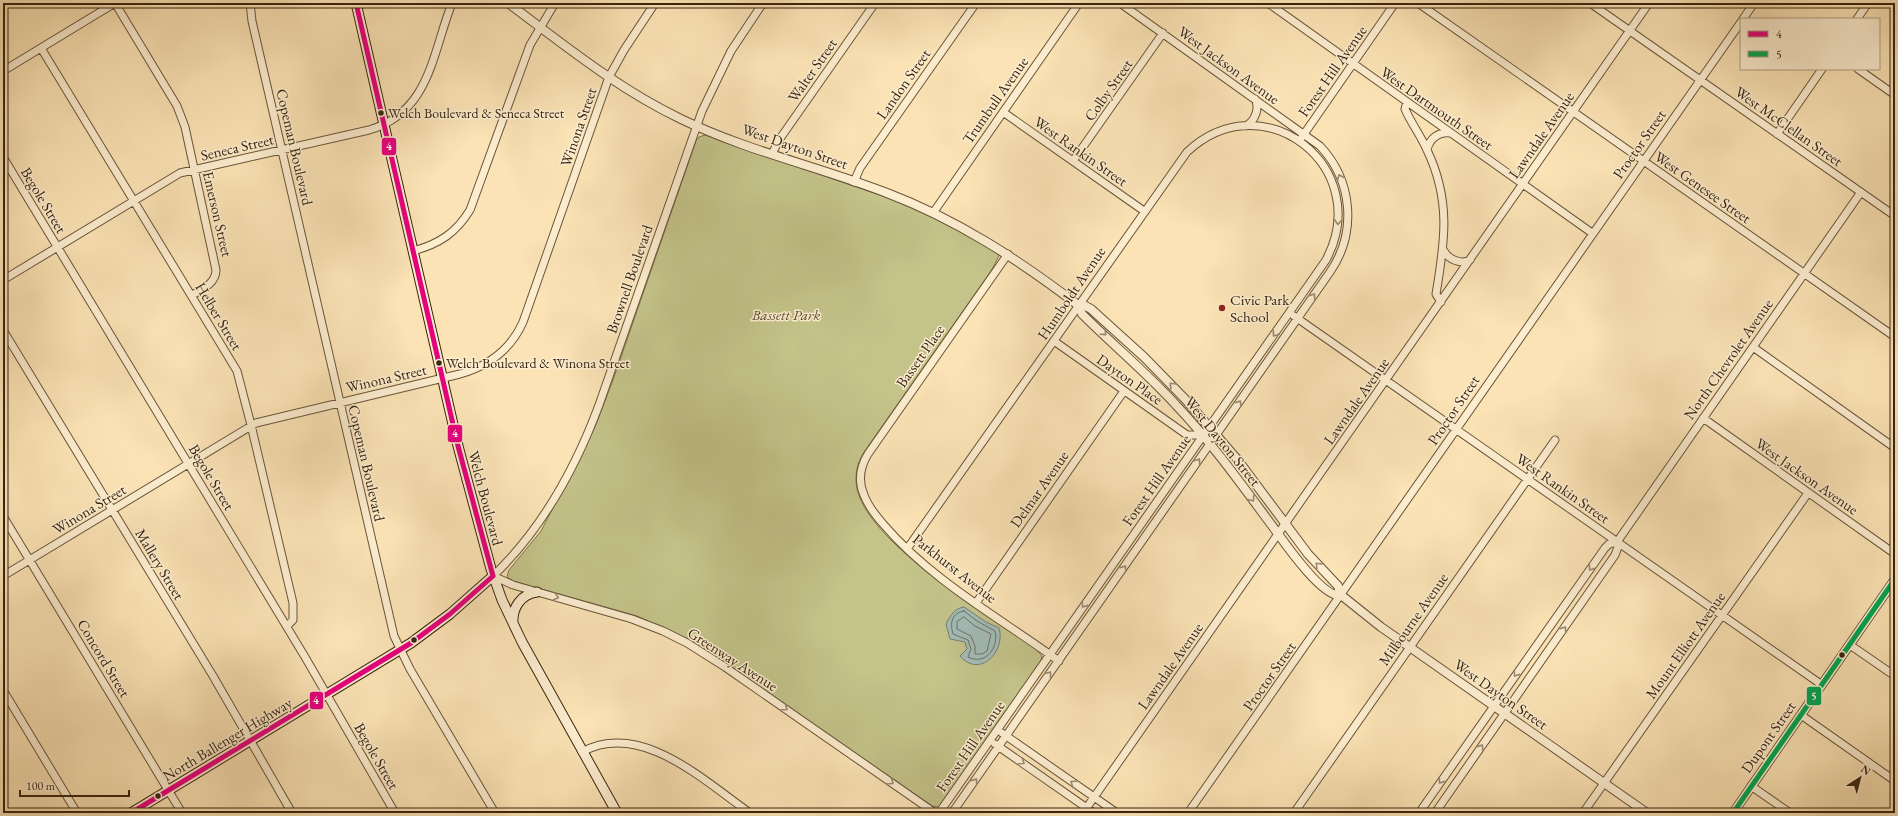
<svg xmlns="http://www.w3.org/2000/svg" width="1898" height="816" viewBox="0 0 1898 816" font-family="'EB Garamond',serif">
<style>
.green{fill:#c3c38a;stroke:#7e744d}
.water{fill:#a2bcb7;stroke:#787f74}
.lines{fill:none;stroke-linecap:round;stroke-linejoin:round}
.shore{stroke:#6d7064;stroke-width:1}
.minor-casing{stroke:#695439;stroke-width:9}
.tertiary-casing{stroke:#695439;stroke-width:10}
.secondary-casing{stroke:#382410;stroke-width:11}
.minor{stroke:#fcedcf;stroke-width:7}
.tertiary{stroke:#fcedcf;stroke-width:8}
.secondary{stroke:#fcedcf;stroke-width:9}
.bus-1-casing{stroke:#fcedcf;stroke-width:8}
.bus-2-casing{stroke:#fcedcf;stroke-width:8}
.bus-1{stroke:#e5007d;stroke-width:5}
.bus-2{stroke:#00a651;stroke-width:5}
.oneway{stroke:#9a8870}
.bus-dot{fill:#382410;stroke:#fcedcf;stroke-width:1.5}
.poi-dot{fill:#8f2418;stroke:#fcedcf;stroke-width:1.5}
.labels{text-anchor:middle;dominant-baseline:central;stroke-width:3;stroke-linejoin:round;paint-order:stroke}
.bus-label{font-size:14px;fill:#382410;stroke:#fcedcf;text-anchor:start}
.street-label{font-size:15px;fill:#382410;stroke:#fcedcf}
.poi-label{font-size:15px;fill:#382410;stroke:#fcedcf;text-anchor:start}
.park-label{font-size:15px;font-style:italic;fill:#5b4c2e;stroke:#fcedcf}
.line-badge{stroke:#fcedcf;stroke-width:1.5}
.badge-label{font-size:11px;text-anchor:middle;font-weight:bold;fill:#fff}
</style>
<rect width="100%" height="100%" fill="#fbe3b5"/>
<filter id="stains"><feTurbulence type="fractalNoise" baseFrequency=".005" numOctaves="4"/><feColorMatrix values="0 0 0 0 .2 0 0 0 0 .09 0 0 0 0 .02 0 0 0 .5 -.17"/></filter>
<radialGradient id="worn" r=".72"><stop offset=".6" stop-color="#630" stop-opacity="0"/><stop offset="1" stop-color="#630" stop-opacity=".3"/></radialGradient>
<path class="green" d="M705,135L894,200L949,225L982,243L997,253L999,256L991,271L864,452C856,464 854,479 858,493C872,538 955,593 994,620C1007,629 1033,643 1042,656L1041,661L939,807L932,806L697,643L637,616L513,581L507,577L509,570L541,531L595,427L613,380L696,141L699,137Z"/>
<path class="water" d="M964,607L986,622L999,628C1006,651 980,679 960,656L967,649L965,642L950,639L946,624C950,616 955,608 964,607Z"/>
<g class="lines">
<path class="shore" d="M964,611L977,621L995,631C999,647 986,666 968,657L971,649L968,640L953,634C950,624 951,613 964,611Z
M964,617L975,626L991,634L987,651L982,654H975V646L971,636L957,629V622Z"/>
<defs>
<path id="minor" d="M115,3L177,106L185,127L216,270C216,283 203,289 192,295
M250,3L252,21L394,636L410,669L495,813
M763,3L731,51L702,111L599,405C576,467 541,530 493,576L513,585L632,619L663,631L687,643L725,667L935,813
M1268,3L1592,233
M1418,3L1895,337
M1590,3L1895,216
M1743,19L1754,3
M1857,19L1868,3
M41,48L237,371L251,425L293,603V620L287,626
M1858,69L1895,95
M3,71L115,3
M1407,102L1405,109C1411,123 1421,136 1427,150C1451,200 1445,241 1436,294L1441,302
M1003,112L1144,211
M1246,126C1255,121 1260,108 1255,99
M1777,134L1822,69
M1302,137L1395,3
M1427,150C1429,139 1439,131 1450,133
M772,154L779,140L875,3
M3,157L305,657L395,813
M1073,161L1163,33
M854,182L860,168L976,3
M933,213L1079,3
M413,251C439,244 456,233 470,210L530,45L555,3
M1444,251C1448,259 1461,265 1470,260
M1008,254L868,454C860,467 858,481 864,495C868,506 876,516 884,525C932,581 1000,618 1059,661
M3,280L180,173L369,130C430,112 432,54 452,3
M1294,316L1822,685
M3,330L213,676L292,813
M1054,341L1187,435H1204
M1753,347L1895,448
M1703,418L1895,554
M3,516L182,813
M907,549L1187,152C1264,80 1375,168 1326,260L939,813
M3,576L256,423L460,374C488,366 511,349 523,322L609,77L624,50L655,3
M976,603L1124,391
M1850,645L1895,676
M3,690L77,813
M1801,715L1895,781
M1002,733L1117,813
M995,744L1094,813
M582,752C641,720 704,781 750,813
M1751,786L1790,813
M952,813L1330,272C1357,233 1353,181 1320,146L1120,3
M1083,813L1649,3
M1188,813L1741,22
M1294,813L1555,440
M1419,813L1605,548L1609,544L1617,542L1861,192
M1435,813L1615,555L1618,547L1617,542
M1583,813L1808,493"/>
<path id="tertiary" d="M508,3C563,44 618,89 681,119C747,151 820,167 887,193C958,220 1019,260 1078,305L1082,304L1091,309L1144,357L1185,399L1237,459L1308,554L1338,586L1341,595L1381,627L1647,813
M1078,305L1082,314C1113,345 1147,373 1176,405C1213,444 1244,488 1276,531C1286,545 1324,599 1341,595
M1733,813L1895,579"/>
<path id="secondary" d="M356,3L458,446L491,569L502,600L522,642L617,813
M513,623C512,608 521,594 537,592
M131,813L411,643L450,614L493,576"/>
</defs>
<use href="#minor" class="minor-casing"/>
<use href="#tertiary" class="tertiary-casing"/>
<use href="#secondary" class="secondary-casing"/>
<use href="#minor" class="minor"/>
<use href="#tertiary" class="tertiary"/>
<use href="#secondary" class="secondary"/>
<defs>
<path id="bus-1" d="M356,3L458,446L493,576
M131,813L411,643L450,614L493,576"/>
<path id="bus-2" d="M1733,813L1895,579"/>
</defs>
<use href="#bus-1" class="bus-1-casing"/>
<use href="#bus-2" class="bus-2-casing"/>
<use href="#bus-1" class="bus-1"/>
<use href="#bus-2" class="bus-2"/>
</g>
<defs><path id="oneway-chevron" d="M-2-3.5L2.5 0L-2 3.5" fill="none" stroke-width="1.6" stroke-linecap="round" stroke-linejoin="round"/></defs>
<g class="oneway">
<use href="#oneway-chevron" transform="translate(1340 177) rotate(-113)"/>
<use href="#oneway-chevron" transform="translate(1338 222) rotate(94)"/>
<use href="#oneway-chevron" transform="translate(1313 296) rotate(-55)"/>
<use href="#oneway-chevron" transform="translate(1104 333) rotate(42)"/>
<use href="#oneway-chevron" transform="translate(1275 334) rotate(125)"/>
<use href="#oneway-chevron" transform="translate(1172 385) rotate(-134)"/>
<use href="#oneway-chevron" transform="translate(1239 403) rotate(-55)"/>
<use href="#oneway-chevron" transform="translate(1198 461) rotate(-56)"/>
<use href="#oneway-chevron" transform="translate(1252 499) rotate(54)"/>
<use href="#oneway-chevron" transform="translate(1318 565) rotate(-133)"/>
<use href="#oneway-chevron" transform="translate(1124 568) rotate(-55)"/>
<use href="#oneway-chevron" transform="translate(1591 568) rotate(125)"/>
<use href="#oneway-chevron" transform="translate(556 597) rotate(15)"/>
<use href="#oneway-chevron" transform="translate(1084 605) rotate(125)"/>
<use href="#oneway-chevron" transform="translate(1564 629) rotate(-55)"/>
<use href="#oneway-chevron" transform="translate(1049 674) rotate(-54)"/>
<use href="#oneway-chevron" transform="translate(1516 674) rotate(125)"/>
<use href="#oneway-chevron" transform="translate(785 708) rotate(35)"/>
<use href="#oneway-chevron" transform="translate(1481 747) rotate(-55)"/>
<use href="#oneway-chevron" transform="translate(1022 762) rotate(35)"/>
<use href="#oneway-chevron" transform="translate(975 781) rotate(-55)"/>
<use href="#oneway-chevron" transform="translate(1441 781) rotate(125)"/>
<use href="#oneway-chevron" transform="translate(891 782) rotate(35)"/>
<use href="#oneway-chevron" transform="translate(1073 783) rotate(-145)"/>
</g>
<g class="bus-dot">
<circle cx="381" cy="113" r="3.5"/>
<circle cx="439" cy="363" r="3.5"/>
<circle cx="414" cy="640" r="3.5"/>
<circle cx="1842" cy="655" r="3.5"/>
<circle cx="158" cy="796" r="3.5"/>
</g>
<circle class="poi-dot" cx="1222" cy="308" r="4"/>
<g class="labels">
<g class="bus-label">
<text x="388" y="113">Welch Boulevard &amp; Seneca Street</text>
<text x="446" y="363">Welch Boulevard &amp; Winona Street</text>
</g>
<g class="street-label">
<text transform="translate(1229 65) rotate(36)">West Jackson Avenue</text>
<text transform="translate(812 70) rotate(-55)">Walter Street</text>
<text transform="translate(1332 71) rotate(-55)">Forest Hill Avenue</text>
<text transform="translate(903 84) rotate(-55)">Landon Street</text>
<text transform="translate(1108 90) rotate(-55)">Colby Street</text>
<text transform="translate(995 100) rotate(-55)">Trumbull Avenue</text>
<text transform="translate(1437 108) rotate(35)">West Dartmouth Street</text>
<text transform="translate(1789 126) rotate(35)">West McClellan Street</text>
<text transform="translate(578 127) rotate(-71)">Winona Street</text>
<text transform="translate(1541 135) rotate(-55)">Lawndale Avenue</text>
<text transform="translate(1639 144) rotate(-55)">Proctor Street</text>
<text transform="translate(795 146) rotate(19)">West Dayton Street</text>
<text transform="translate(237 147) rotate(-13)">Seneca Street</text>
<text transform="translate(295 147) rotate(77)">Copeman Boulevard</text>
<text transform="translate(1081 151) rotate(35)">West Rankin Street</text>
<text transform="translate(1703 187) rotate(35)">West Genesee Street</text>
<text transform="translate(44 200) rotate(59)">Begole Street</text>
<text transform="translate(218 214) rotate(77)">Emerson Street</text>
<text transform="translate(629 279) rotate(-71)">Brownell Boulevard</text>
<text transform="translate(1071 293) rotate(-56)">Humboldt Avenue</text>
<text transform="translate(219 316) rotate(59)">Helber Street</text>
<text transform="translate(920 356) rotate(-55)">Bassett Place</text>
<text transform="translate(1728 359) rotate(-55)">North Chevrolet Avenue</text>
<text transform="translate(386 378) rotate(-13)">Winona Street</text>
<text transform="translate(1130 379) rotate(35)">Dayton Place</text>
<text transform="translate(1356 401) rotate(-55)">Lawndale Avenue</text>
<text transform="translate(1453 410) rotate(-56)">Proctor Street</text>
<text transform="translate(1223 441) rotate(51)">West Dayton Street</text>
<text transform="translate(367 463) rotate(77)">Copeman Boulevard</text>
<text transform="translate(1807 476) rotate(35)">West Jackson Avenue</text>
<text transform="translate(212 477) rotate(59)">Begole Street</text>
<text transform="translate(1156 480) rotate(-55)">Forest Hill Avenue</text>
<text transform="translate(1563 488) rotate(35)">West Rankin Street</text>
<text transform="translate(1039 489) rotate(-55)">Delmar Avenue</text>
<text transform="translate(486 498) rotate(75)">Welch Boulevard</text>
<text transform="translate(89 509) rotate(-31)">Winona Street</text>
<text transform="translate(160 564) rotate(59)">Mallery Street</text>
<text transform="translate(955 568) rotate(38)">Parkhurst Avenue</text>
<text transform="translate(1413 619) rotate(-55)">Milbourne Avenue</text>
<text transform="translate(1685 645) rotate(-55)">Mount Elliott Avenue</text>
<text transform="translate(104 658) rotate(59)">Concord Street</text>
<text transform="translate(733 659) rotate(33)">Greenway Avenue</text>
<text transform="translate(1170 666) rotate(-55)">Lawndale Avenue</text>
<text transform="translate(1269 676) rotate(-55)">Proctor Street</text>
<text transform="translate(1501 694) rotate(35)">West Dayton Street</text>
<text transform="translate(1768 737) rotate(-55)">Dupont Street</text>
<text transform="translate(227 739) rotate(-31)">North Ballenger Highway</text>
<text transform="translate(970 746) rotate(-55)">Forest Hill Avenue</text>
<text transform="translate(377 756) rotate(60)">Begole Street</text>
</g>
<g class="poi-label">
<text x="1230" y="299">Civic Park<tspan x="1230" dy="17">School</tspan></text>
</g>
<g class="park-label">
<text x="786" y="314">Bassett Park</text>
</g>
</g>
<g class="line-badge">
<rect x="381" y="137" width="16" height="19" rx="4" fill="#e5007d"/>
<rect x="447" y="424" width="16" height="19" rx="4" fill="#e5007d"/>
<rect x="1806" y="686" width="16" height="20" rx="4" fill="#00a651"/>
<rect x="309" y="691" width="15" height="19" rx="4" fill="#e5007d"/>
</g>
<g class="badge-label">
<text x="389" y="150">4</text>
<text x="455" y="437">4</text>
<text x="1814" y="700">5</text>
<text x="316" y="704">4</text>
</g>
<rect width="1898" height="816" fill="none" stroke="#fbe3b5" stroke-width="16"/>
<rect x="4" y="4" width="1890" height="808" fill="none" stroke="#382410" stroke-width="2"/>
<rect x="8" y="8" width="1882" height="800" fill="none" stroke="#382410"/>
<rect x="1740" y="18" width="140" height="52" fill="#fcedcf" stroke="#ae9d83"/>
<rect x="1748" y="31" width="20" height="6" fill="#e5007d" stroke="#ae9d83"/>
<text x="1776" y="38" font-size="12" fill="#382410">4</text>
<rect x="1748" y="51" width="20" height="6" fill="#00a651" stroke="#ae9d83"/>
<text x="1776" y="58" font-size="12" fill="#382410">5</text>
<g transform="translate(1860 778) rotate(36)" stroke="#fcedcf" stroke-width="3" paint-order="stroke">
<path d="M0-3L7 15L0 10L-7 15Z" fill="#382410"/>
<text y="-6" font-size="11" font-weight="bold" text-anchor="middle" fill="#382410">N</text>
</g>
<path d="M20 790v6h109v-6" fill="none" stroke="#382410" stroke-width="2"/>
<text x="26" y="790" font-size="12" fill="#382410" stroke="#fcedcf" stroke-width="3" paint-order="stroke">100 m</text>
<rect width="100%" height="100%" filter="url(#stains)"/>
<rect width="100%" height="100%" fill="url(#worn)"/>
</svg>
